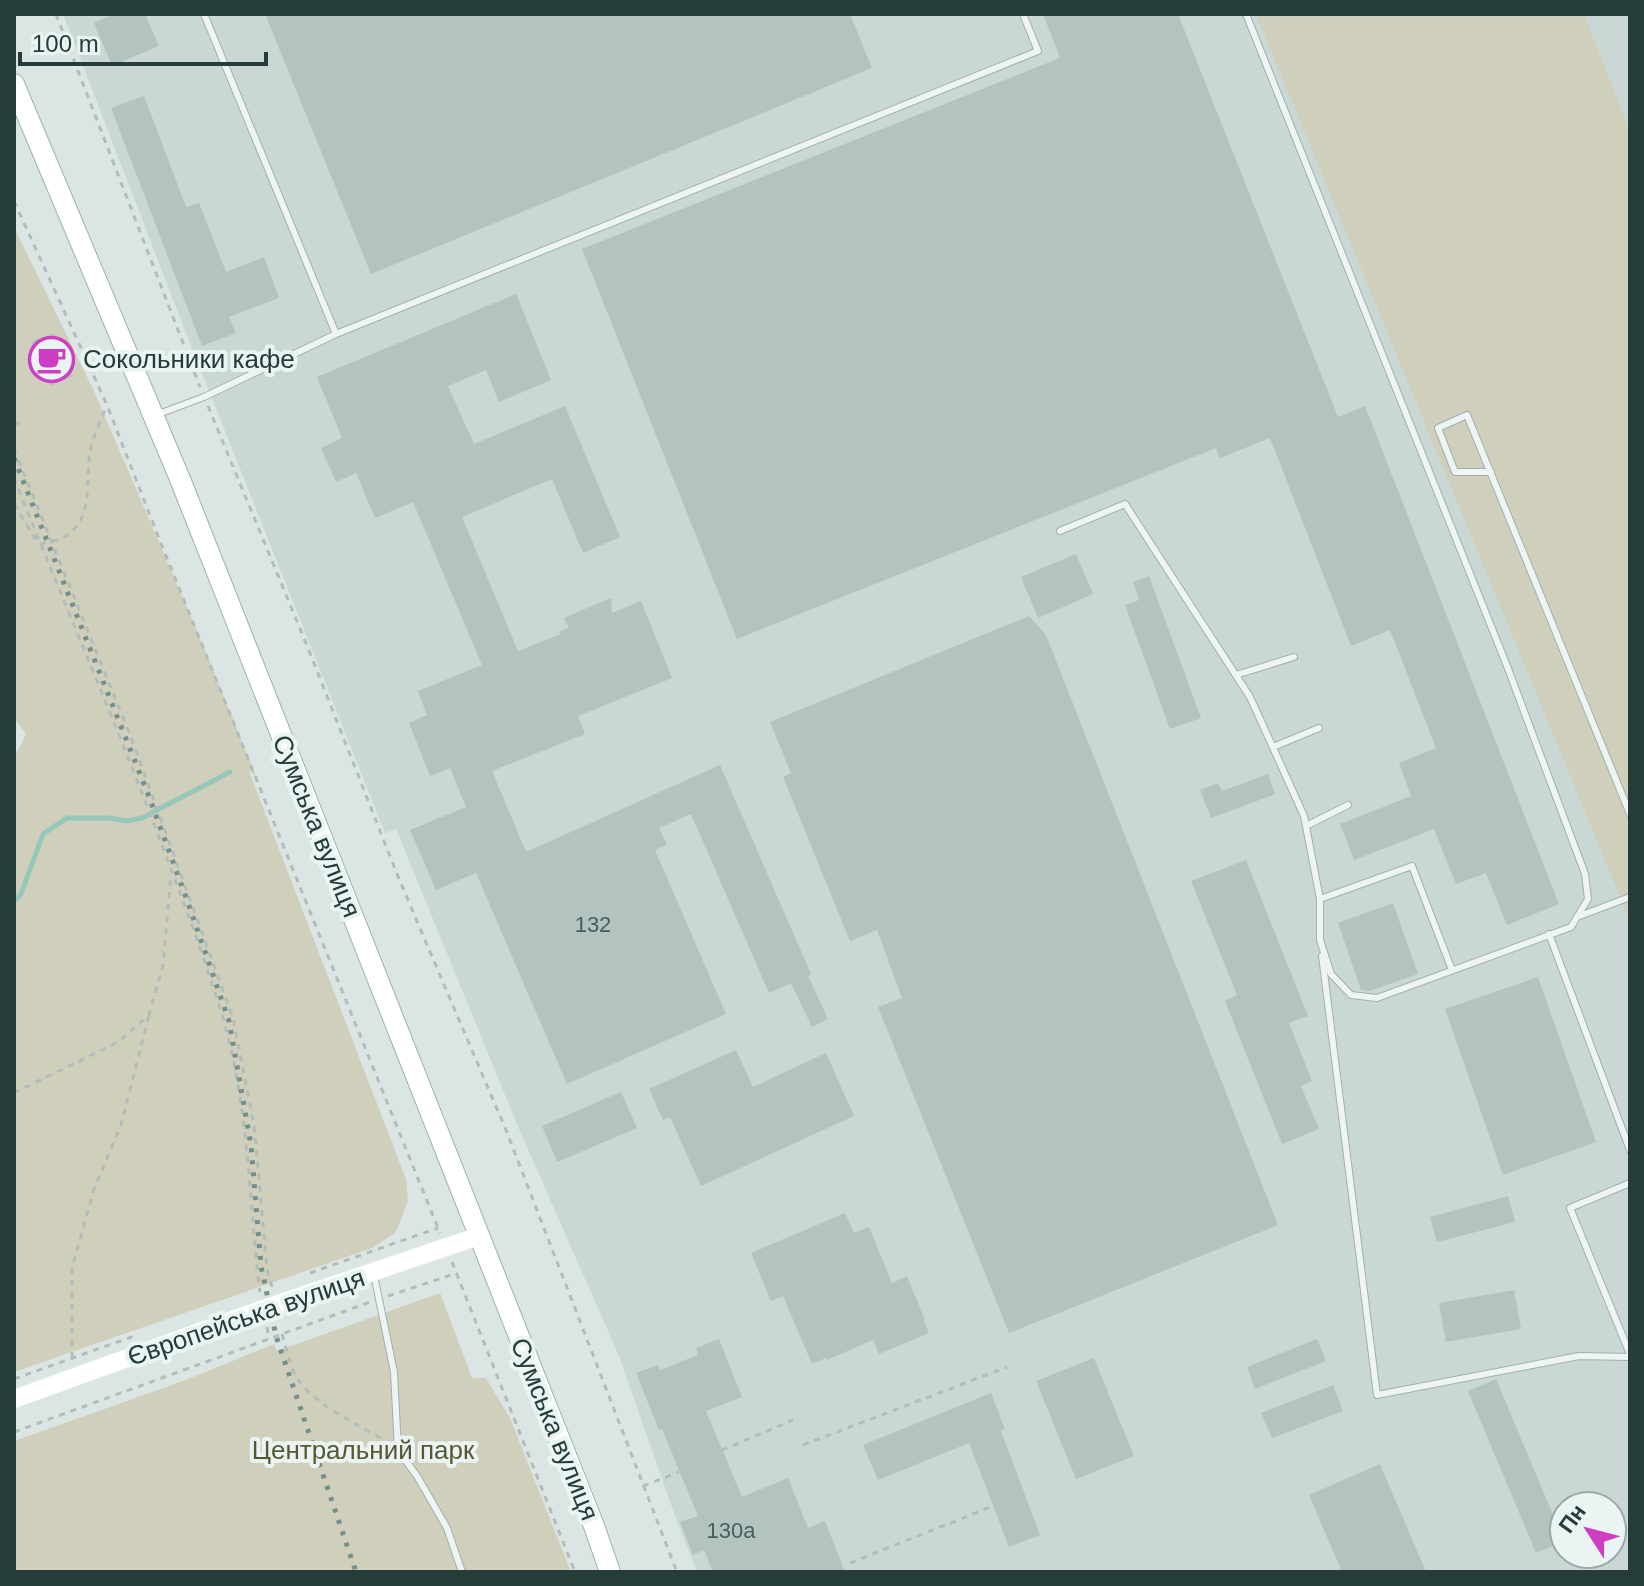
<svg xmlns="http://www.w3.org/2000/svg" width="1644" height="1586" viewBox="0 0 1644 1586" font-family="Arial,sans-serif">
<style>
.built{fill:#c9d8d5;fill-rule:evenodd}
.green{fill:#d0cfbc}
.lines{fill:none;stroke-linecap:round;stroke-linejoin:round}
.stream{stroke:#95c7ba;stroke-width:5}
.building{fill:#b2c3c0}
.lane-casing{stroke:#a1b0ad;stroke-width:8}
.primary-casing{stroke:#9ab2ad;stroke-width:22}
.path{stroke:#b2bdbb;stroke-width:3;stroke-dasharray:6 6;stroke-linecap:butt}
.lane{stroke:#eef4f3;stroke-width:6}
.secondary{stroke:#fff;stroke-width:18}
.primary{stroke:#fff;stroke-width:20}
.rail{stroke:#758f8b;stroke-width:5;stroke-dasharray:4 8;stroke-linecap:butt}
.labels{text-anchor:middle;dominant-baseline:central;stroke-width:8;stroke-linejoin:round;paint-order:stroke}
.number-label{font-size:22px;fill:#485e5b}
.poi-label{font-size:26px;fill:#253c39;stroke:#eaf4f2;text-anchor:start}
.street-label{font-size:26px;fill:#253c39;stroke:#eaf4f2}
.park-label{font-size:26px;fill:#565832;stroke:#eaf4f2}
</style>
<rect width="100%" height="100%" fill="#dbe6e4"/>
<path class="built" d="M63,14H1630V1572H697L675,1516L619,1356L519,1129L396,829L385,833L182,323ZM1564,1506H1612V1554H1564Z"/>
<path class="green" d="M1256,14H1584L1630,132V921Z
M14,227L94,391L201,640L256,776L249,771L406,1179L408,1200L399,1225L395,1233L372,1248L14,1372V755L20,747L26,734L16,721L14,715Z
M440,1293L472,1378H486L510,1418L571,1572H14V1441L186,1380L274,1344L277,1351Z"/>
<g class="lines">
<path class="stream" d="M14,901L21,894L43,834L67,818H108L127,821L142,818L230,772"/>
</g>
<path class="building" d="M114,14H145L159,46L112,66L94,23Z
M265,14H850L872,68L371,274Z
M1043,14H1178L1338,417L1365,406L1559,904L1507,925L1486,873L1456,884L1434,829L1354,860L1340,824L1411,796L1399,763L1436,748L1390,630L1351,646L1270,438L1220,458L1216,448L737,639L582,249L1060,58Z
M144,96L186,207L199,203L226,272L264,257L279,298L229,317L236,333L202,346L111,108Z
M516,294L551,380L499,402L486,370L448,386L474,444L565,406L620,537L583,553L552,479L462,517L518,651L561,634L559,632L569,628L564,618L611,598L612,613L641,601L672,678L578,716L585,734L492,771L526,852L720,765L811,974L808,976L828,1019L812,1027L791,983L769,993L691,814L659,828L667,845L655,850L726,1014L567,1084L476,873L436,890L410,830L466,807L450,768L430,776L409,723L427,715L418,691L482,665L413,502L375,518L356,473L336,482L321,448L342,438L317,377Z
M54,333L73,376L50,386L31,342Z
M1076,554L1093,594L1038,618L1021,577Z
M1149,576L1201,718L1170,729L1125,605L1139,600L1133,582Z
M1029,616L1046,635L1278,1225L1009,1333L878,1007L902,998L877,930L850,941L783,777L791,773L770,722Z
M1268,774L1275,794L1211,818L1200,790L1218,783L1222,791Z
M1246,860L1308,1016L1289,1023L1312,1081L1301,1086L1319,1129L1282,1144L1225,1001L1237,995L1191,881Z
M1393,903L1418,974L1369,991L1361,990L1338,923Z
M1538,977L1596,1142L1503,1175L1445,1009Z
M736,1050L753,1087L826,1053L854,1116L701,1186L670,1117L663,1120L649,1089Z
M621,1092L637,1128L557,1162L542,1126Z
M1508,1196L1515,1222L1437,1242L1430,1217Z
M845,1213L854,1233L869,1227L892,1283L907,1276L925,1320L924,1321L929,1333L879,1354L873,1340L827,1360L826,1358L812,1364L783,1296L771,1301L751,1253Z
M1514,1290L1521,1329L1446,1342L1439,1303Z
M719,1339L742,1397L706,1411L742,1497L788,1478L808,1528L825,1521L845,1572H713L704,1550L693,1555L680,1522L698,1516L662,1429L659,1430L636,1373L658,1365L660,1370L698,1355L696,1348Z
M1317,1339L1326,1361L1255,1389L1247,1367Z
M1094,1358L1134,1456L1076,1479L1036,1381Z
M1496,1379L1564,1541L1536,1553L1468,1391Z
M1333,1385L1343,1411L1272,1438L1261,1413Z
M991,1393L1005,1429L1001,1431L1040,1535L1009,1547L969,1443L878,1480L863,1445Z
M1380,1464L1426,1572H1342L1309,1495Z"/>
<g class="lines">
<defs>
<path id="lane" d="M336,334L1038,51L1023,14
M156,415L204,397L336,334L204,14
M1491,472H1455L1438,428L1467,415L1630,814
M1060,531L1125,504L1250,697L1304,816L1320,899V940L1331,974L1351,995L1377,998L1571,927L1588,899L1585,874L1507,666L1246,14
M1236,675L1294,657
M1273,747L1319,728
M1306,826L1348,805
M1320,899L1412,866L1452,970
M1577,917L1630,897
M1549,934L1630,1150
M1322,956L1377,1395L1579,1356L1630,1357
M1630,1183L1570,1208L1630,1354
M374,1275L394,1372L398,1450L417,1476L447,1528L462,1572"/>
<path id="primary" d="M14,84L180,479L594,1526L610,1572"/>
</defs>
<use href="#lane" class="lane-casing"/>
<use href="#primary" class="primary-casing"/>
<path class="path" d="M56,14L200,387
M14,201L107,405L160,541L440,1233
M208,406L308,648L399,879L506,1130L677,1572
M14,425L22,421
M14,449L131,737L233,1018L254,1125L267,1268L272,1287
M14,478C65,606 120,732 168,861C188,914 208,968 224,1022C249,1109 249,1203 260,1292
M14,504L34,537L40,544C48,542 58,541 64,537C95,520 85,480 90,452C93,436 101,420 107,405
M14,1093L118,1042L149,1015L163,965L171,874
M452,1262L575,1572
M310,1273L438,1228
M388,1296L457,1273
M267,1327L269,1339
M282,1334C286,1347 291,1371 299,1381C321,1409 356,1423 385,1441
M72,1358V1268L94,1189L121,1125L149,1015
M14,1379L137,1335
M14,1432L370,1302
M803,1445L1007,1367
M722,1450L793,1420
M643,1486L679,1472
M850,1563L993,1506"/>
<use href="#lane" class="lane"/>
<path class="secondary" d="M14,1399L269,1307L479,1236"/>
<use href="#primary" class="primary"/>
<path class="rail" d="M14,458L148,794L187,900L229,1021L251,1145L261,1266L276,1336L356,1572"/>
</g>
<defs>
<symbol id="cafe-ring" viewBox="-11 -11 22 22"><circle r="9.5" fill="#eaf4f2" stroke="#ce3dc3" stroke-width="1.5"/><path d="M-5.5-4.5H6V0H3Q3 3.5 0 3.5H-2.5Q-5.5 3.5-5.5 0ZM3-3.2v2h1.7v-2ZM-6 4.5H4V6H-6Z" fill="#ce3dc3"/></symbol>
</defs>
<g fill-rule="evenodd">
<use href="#cafe-ring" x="26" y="334" width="51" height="51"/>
</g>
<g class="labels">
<g class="number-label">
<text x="593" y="924">132</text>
<text x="731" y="1530">130а</text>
</g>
<g class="poi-label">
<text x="83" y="359">Сокольники кафе</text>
</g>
<g class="street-label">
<text transform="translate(317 826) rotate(68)">Сумська вулиця</text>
<text transform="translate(246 1317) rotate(-19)">Європейська вулиця</text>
<text transform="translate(555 1429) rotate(68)">Сумська вулиця</text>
</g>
<g class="park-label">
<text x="363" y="1450">Центральний парк</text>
</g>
</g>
<rect width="1644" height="1586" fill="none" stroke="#253c39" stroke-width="32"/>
<g transform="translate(1588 1530) rotate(306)"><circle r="38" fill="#eaf4f2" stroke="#9baaa8" stroke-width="2"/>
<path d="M0-6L14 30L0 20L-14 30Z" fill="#ce3dc3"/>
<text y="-12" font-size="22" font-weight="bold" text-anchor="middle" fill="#253c39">Пн</text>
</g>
<path d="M20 52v12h246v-12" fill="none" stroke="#253c39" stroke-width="4"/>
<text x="32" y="52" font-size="24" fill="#253c39" stroke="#eaf4f2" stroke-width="6" paint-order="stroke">100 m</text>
</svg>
